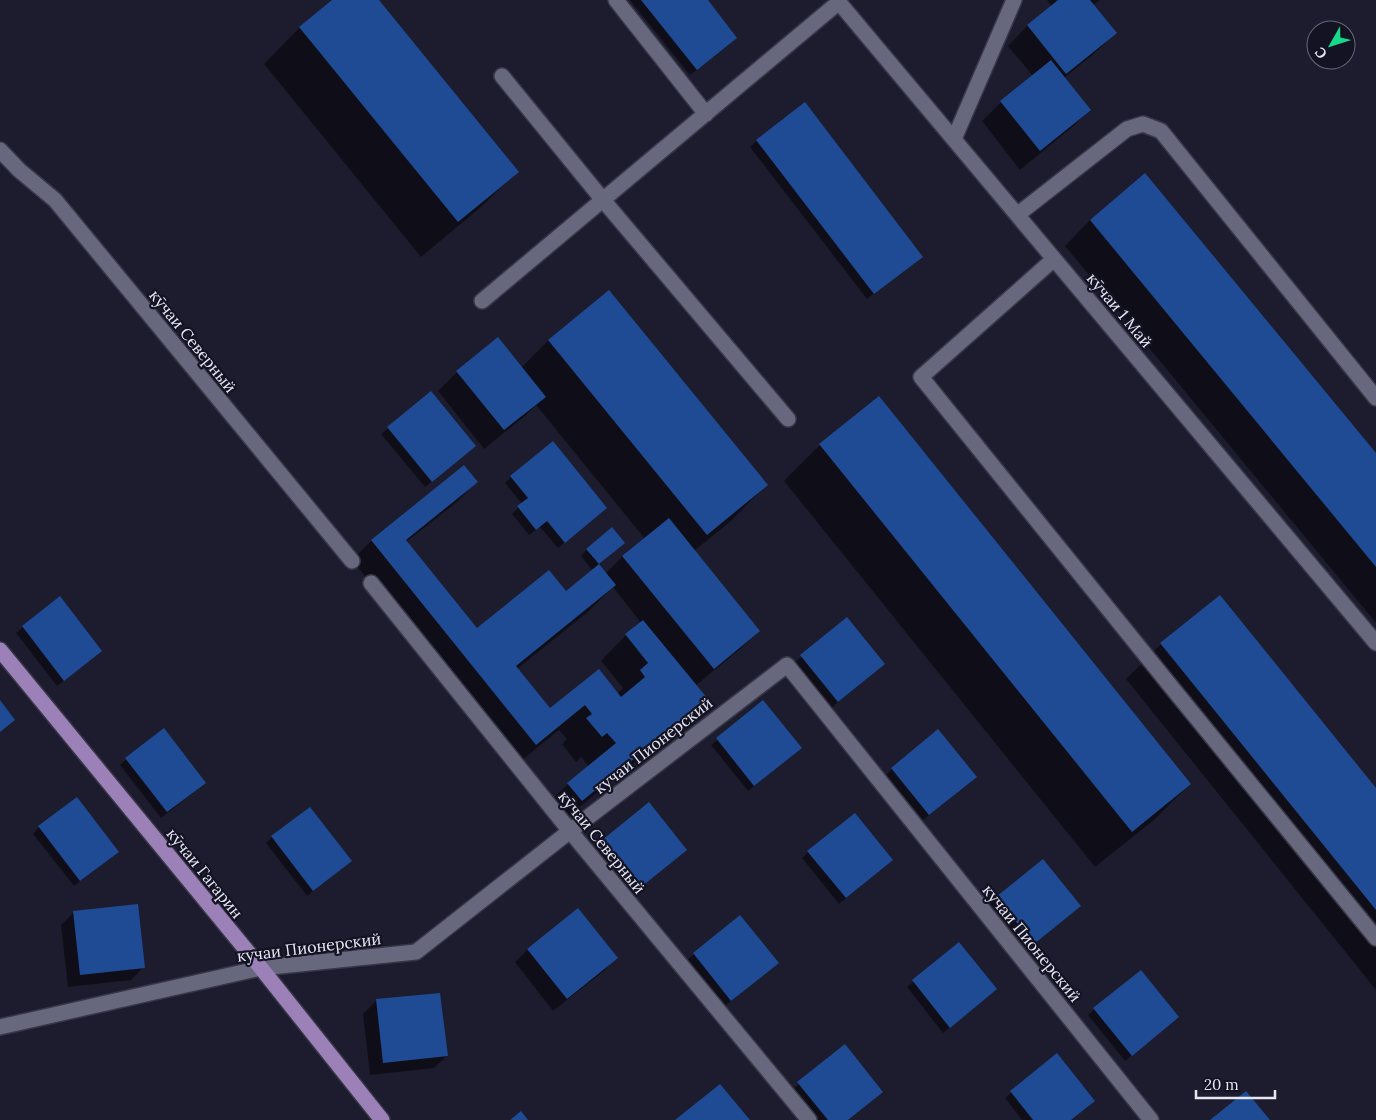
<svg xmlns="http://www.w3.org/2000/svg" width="1376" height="1120" viewBox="0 0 1376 1120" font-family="Lora,serif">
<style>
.shadow{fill:#0007;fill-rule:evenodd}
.building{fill:#1e4b93}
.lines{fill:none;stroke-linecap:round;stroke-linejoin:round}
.minor-casing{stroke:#383747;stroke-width:18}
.major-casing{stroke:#383747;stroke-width:18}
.minor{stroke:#67677d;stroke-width:15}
.major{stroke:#9b81b7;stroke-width:15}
.labels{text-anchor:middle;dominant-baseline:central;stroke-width:4.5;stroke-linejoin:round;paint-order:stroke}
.street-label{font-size:16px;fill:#e6e6f3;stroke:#141324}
</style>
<rect width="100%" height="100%" fill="#1d1c2e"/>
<path class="shadow" d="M333,0H377L517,172L481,207L421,257L264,64L299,28Z
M630,0H706L730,44L690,75Z
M1047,0H1100L1093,5L1115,33L1096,52L1064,78L1090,110L1070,129L1020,170L982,121L1001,102L1033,76L1008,46L1027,26L1052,7Z
M804,104L915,263L867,299L750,147L756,141Z
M1145,175L1376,455V623L1065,246L1090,220Z
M609,292L766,485L731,521L694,551L759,631L739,650L695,686L706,699L681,725L556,826L542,809L568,784L589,767L581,757L576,762L562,744L567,739L559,730L510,770L448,693L454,687L352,560L371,541L463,467L476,482L457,502L406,542L477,630L566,593L593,571L581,556L587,549H617L598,565L605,574L623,556L645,539L536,405L525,416L484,449L438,391L457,372L521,368L548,341ZM613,587L641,623L626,635L601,661L623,688L617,694L550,710L517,669L589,611Z
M431,393L468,452L425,487L381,434Z
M878,398L1190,784L1154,820L1095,867L784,481L820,445Z
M511,477L606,508L558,548L540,527L529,535L512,514L522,504L505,483Z
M847,619L884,664L831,708L795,662Z
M23,627L101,651L57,686L16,633Z
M1161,644L1376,790V990L1126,679Z
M763,702L794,754L748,791L711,745Z
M126,759L204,783L198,789L161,818L120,765Z
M892,769L969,783L923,820L886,775Z
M39,827L111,858L74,886L33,834Z
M272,837L350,861L307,896L266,843Z
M602,842L686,850L633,894L596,848Z
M808,852L885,866L839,904L802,858Z
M1043,860L1073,912L1027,949L990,904Z
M74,912L144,967L131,980L68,987L61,925Z
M740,917L771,969L725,1006L687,960Z
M959,944L996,989L943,1033L907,987Z
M528,949L616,958L604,971L553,1011L515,962Z
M376,1001L447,1056L434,1068L370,1075L363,1014Z
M1094,1009L1171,1023L1125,1061L1088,1015Z
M844,1046L875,1098L848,1120H817L792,1090Z
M1057,1055L1088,1107L1071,1120H1022L1005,1098Z"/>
<path class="building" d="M332,0H379L519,172L458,222L299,27Z
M641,0H708L737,38L697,70Z
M1058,0H1090L1117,33L1066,74L1027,25Z
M1051,60L1091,110L1040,151L1000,101Z
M805,102L923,257L874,294L756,140Z
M1145,173L1376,453V567L1090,220Z
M609,290L768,485L707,535L548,340Z
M498,337L546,397L504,430L456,371Z
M431,391L476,446L432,482L387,427Z
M879,396L1191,784L1132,832L819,444Z
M553,441L607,508L565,543L547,521L536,530L517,506L528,498L510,476Z
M464,465L478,482L406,540L477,628L549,570L566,591L599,564L616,585L516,666L550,708L599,669L621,697L645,677L640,670L648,663L625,634L643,620L708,699L582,801L567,783L616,743L607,733L602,737L586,718L592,714L585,705L536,745L371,540Z
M669,518L760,631L714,669L622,556Z
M612,527L625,543L599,564L586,549Z
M1220,595L1376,788V910L1160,643Z
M60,596L102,651L64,681L22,626Z
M847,617L885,664L838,702L800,655Z
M0,700L15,720L0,732Z
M763,700L802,748L754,786L716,738Z
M164,728L206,783L167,812L125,758Z
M938,729L977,777L929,815L891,768Z
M77,797L119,852L80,881L38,826Z
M649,802L687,850L640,888L601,841Z
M310,807L352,861L313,891L271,836Z
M855,813L893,860L846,898L807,851Z
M1043,859L1081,906L1034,944L996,897Z
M138,904L145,968L80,975L73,911Z
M578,908L618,958L567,999L527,949Z
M740,915L779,963L731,1001L693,953Z
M959,942L997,989L950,1028L912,980Z
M1141,970L1179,1017L1132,1056L1093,1008Z
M440,993L448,1056L383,1063L376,999Z
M845,1044L883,1092L848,1120H828L797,1082Z
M1057,1053L1095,1101L1071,1120H1033L1010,1091Z
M720,1084L750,1120H675Z
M1246,1091L1270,1120H1210Z
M521,1111L528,1120H510Z"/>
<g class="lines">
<defs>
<path id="minor" d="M616,0L706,114
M837,0L1376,643
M502,76L603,200L788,419
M954,139L1014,0
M0,150L19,170L55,200L352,561
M1017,215L1127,129L1143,124L1161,131L1376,398
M1054,259L921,377L1173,689L1376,938
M482,301L839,2
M371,583L570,831L809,1120
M0,1027L261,968L416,952L570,831L787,665L1151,1120"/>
<path id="major" d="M0,650L261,968L382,1120"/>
</defs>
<use href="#minor" class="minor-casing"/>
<use href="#major" class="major-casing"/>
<use href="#minor" class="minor"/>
<use href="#major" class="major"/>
</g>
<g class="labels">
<g class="street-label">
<text transform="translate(1120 310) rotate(50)">кӯчаи 1 Май</text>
<text transform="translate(193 341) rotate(51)">кӯчаи Северный</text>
<text transform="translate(653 745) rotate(-38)">кучаи Пионерский</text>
<text transform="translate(602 842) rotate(51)">кӯчаи Северный</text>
<text transform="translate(205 873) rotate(51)">кӯчаи Гагарин</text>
<text transform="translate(1032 943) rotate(51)">кучаи Пионерский</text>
<text transform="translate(309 947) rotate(-7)">кучаи Пионерский</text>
</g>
</g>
<g transform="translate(1331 45) rotate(231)"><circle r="24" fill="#141324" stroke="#686777"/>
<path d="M0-4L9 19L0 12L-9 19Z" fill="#16d989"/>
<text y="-8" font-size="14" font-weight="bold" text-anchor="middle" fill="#e6e6f3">С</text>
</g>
<path d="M1196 1090v8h79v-8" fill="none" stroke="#e6e6f3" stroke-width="2.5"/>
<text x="1204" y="1090" font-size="15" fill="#e6e6f3" stroke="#141324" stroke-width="4" paint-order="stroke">20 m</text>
</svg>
